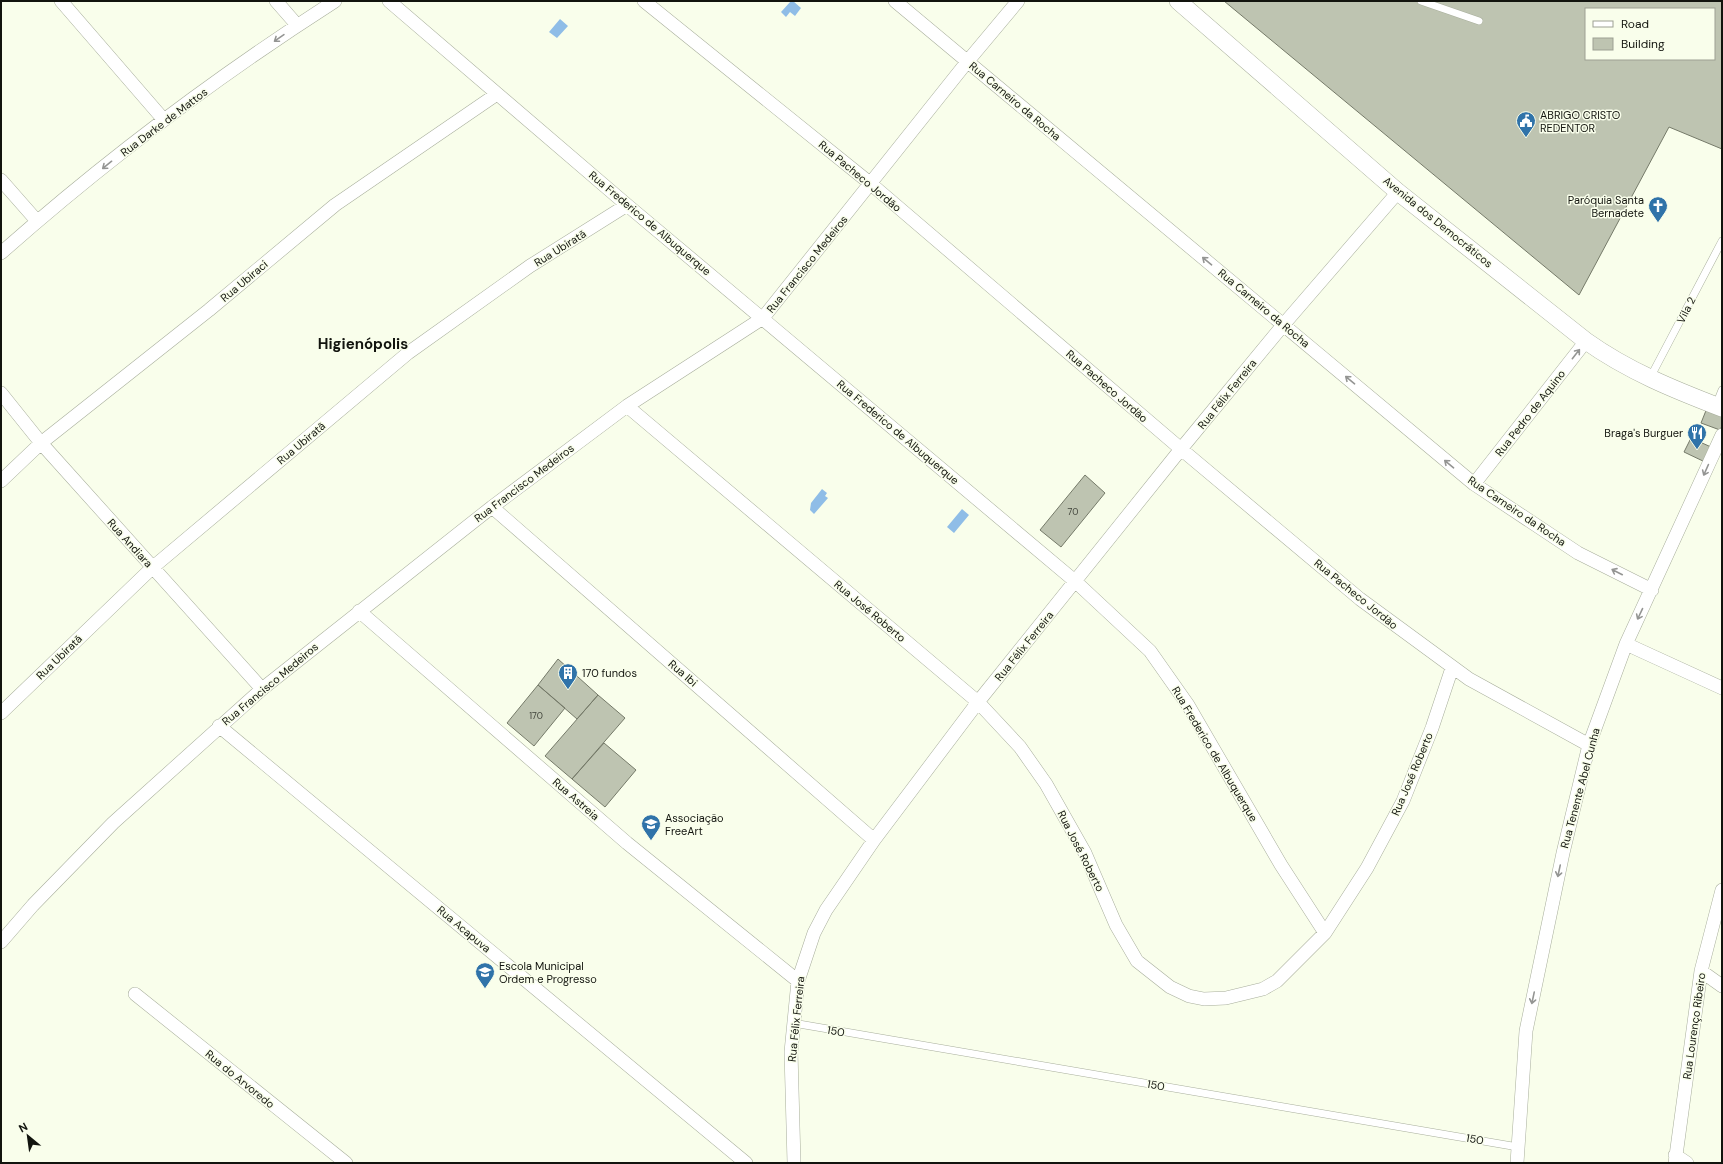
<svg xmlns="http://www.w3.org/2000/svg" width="1723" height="1164" viewBox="0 0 1723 1164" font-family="'DM Sans',sans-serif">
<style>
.water{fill:#8fbde7}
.building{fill:#bec4b1;stroke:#757a69;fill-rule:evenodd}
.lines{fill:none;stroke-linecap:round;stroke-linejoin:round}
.service-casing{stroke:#a8ae9c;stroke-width:8}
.minor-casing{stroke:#a8ae9c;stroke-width:14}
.tertiary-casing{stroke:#a8ae9c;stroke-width:18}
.service{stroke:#fff;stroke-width:7}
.minor{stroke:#fff;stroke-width:13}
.tertiary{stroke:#fff;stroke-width:17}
.oneway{stroke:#949593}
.labels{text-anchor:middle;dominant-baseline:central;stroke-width:3;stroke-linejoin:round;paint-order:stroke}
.number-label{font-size:9px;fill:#3d4037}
.street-label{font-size:11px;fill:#12140e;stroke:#f9feeb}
.poi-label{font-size:11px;fill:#12140e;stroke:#f9feeb;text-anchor:start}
.district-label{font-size:15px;font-weight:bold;fill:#12140e;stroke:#f9feeb}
</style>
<rect width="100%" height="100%" fill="#f9feeb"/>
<path class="water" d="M791,1H793L801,8L795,16L790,12L786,17L781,12Z
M560,19L568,26L557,38L549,32Z
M822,489L827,493L825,496L828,498L814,514L810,510L811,503Z
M962,509L969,515L954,533L947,527Z"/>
<path class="building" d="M1224,1H1722V149L1669,127L1579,295ZM1586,9H1714V59H1586Z
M1707,408L1722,413V426L1720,430L1701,423Z
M1691,438L1711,447L1705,462L1684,452Z
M1085,475L1105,493L1061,547L1040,530Z
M558,659L598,695L577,719L538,685Z
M538,685L565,708L534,746L507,723Z
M598,695L625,718L572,779L545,756Z
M604,743L636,770L605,807L572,779Z"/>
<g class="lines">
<defs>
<path id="service" d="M1421,1L1479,21
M1650,378L1722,241
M1716,405L1722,390
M793,1023L1518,1147"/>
<path id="minor" d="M61,1L164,120
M276,1L297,25
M389,1L627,205L1076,582L1150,651L1188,705L1281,865L1325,933
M644,1L871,184L1181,449L1360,599L1469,679L1589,745
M895,1L1474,484L1578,553L1652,590
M1,180L37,221
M1,253C105,161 218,76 335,1
M1,393L41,443L262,689
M627,406L978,702L1020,747L1046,784L1085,853L1116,925L1137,961L1170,987L1189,996L1204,999L1226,998L1263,989L1277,981L1325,933L1367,868L1403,801L1432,728L1452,668
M1,481L41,443L209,310L335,205L497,94
M1474,484L1586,341
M492,507L874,840
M359,611L627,843L798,981
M1626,644L1722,688
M1,713L152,568L408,353L530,266L627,205
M219,726L746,1163
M1,942L33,905L113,823L262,689L492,507L627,406L763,318L967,62L1018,1
M1701,971L1722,986
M135,994L346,1163
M1675,1155L1687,1163
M794,1163L791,1052L798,981L814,933L826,910L874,840L978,702L1181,449L1284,324L1398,192
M1517,1163L1526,1031L1563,853L1589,745L1626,644L1722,435
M1675,1163L1701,971L1722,890"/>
<path id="tertiary" d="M1178,1L1398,192L1586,341C1628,371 1675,390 1722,408"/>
</defs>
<use href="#service" class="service-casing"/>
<use href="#minor" class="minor-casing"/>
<use href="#tertiary" class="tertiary-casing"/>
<use href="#service" class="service"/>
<use href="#minor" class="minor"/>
<use href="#tertiary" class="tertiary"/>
</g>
<defs><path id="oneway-shaft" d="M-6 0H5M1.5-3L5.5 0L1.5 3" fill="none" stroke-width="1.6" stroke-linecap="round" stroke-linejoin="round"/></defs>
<g class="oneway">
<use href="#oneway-shaft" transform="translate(279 38) rotate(145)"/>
<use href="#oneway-shaft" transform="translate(107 165) rotate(141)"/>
<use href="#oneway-shaft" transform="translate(1207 261) rotate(-140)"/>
<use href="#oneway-shaft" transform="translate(1576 354) rotate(-52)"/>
<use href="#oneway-shaft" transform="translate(1350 380) rotate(-140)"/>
<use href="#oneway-shaft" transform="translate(1449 464) rotate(-140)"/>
<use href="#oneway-shaft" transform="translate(1706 470) rotate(114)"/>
<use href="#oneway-shaft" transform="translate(1617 572) rotate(-153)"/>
<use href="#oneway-shaft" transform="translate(1640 614) rotate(115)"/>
<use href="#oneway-shaft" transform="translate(1559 871) rotate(102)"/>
<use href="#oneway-shaft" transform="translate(1533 998) rotate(102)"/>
</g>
<defs>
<symbol id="civic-pin" viewBox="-11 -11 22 30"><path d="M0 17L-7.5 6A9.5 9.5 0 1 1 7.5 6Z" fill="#3073a9" stroke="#f9feeb"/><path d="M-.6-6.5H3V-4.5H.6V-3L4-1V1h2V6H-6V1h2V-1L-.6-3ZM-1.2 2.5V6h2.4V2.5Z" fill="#fff"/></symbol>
<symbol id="church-pin" viewBox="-11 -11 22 30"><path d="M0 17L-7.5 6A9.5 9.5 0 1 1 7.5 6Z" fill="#3073a9" stroke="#f9feeb"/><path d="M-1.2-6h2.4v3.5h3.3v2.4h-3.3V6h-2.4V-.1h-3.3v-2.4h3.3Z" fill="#fff"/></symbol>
<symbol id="restaurant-pin" viewBox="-11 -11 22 30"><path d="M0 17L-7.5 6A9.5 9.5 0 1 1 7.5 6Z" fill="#3073a9" stroke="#f9feeb"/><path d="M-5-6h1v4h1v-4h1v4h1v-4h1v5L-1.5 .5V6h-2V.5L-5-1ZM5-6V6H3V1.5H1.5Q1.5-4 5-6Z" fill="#fff"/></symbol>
<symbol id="building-pin" viewBox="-11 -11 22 30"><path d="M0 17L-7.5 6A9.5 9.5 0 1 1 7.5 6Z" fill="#3073a9" stroke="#f9feeb"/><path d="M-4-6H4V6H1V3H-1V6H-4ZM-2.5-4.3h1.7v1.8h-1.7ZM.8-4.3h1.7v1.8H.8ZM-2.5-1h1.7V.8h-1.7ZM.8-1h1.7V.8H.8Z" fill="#fff"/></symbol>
<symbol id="school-pin" viewBox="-11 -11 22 30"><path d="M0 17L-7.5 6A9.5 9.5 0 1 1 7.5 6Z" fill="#3073a9" stroke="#f9feeb"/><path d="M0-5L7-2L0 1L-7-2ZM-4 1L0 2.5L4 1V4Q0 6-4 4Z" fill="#fff"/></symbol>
</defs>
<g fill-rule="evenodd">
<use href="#civic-pin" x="1515" y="110" width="22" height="30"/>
<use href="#church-pin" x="1647" y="195" width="22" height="30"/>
<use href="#restaurant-pin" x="1686" y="422" width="22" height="30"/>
<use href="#building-pin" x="557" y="662" width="22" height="30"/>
<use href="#school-pin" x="640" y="813" width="22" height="30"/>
<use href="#school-pin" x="474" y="961" width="22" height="30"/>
</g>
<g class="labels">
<g class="number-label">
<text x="1073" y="512">70</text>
<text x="536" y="716">170</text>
</g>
<g class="street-label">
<text transform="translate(1015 101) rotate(40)">Rua Carneiro da Rocha</text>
<text transform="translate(164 122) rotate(-37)">Rua Darke de Mattos</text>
<text transform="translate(860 176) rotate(40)">Rua Pacheco Jordão</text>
<text transform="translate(1438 222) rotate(39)">Avenida dos Democráticos</text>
<text transform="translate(650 223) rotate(40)">Rua Frederico de Albuquerque</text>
<text transform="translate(560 248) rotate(-32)">Rua Ubiratã</text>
<text transform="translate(807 264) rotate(-51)">Rua Francisco Medeiros</text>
<text transform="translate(244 281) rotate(-40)">Rua Ubiraci</text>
<text transform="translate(1264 308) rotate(40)">Rua Carneiro da Rocha</text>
<text transform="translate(1686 310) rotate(-63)">Vila 2</text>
<text transform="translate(1107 386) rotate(41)">Rua Pacheco Jordão</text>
<text transform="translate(1227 394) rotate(-51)">Rua Félix Ferreira</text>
<text transform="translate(1530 413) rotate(-52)">Rua Pedro de Aquino</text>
<text transform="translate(898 432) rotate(40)">Rua Frederico de Albuquerque</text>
<text transform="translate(301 443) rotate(-40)">Rua Ubiratã</text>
<text transform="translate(524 483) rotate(-37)">Rua Francisco Medeiros</text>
<text transform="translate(1517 511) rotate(34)">Rua Carneiro da Rocha</text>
<text transform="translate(130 543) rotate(48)">Rua Andiara</text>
<text transform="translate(1356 594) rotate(39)">Rua Pacheco Jordão</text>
<text transform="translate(870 611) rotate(40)">Rua José Roberto</text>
<text transform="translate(1024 646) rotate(-51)">Rua Félix Ferreira</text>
<text transform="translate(59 657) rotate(-44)">Rua Ubiratã</text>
<text transform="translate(683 673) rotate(41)">Rua Ibi</text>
<text transform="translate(270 684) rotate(-40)">Rua Francisco Medeiros</text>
<text transform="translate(1215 754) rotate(59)">Rua Frederico de Albuquerque</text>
<text transform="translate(1412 774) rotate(-67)">Rua José Roberto</text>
<text transform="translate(1580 788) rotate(-75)">Rua Tenente Abel Cunha</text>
<text transform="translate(576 799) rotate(41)">Rua Astreia</text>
<text transform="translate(1081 851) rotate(63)">Rua José Roberto</text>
<text transform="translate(464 929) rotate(40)">Rua Acapuva</text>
<text transform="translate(796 1019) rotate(-84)">Rua Félix Ferreira</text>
<text transform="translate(1694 1026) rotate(-82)">Rua Lourenço Ribeiro</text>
<text transform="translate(836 1031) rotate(10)">150</text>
<text transform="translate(240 1079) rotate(39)">Rua do Arvoredo</text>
<text transform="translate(1156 1085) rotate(10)">150</text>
<text transform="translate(1475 1139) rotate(10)">150</text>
</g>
<g class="poi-label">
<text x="1540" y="115">ABRIGO CRISTO<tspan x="1540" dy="13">REDENTOR</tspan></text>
<text x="1644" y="200" text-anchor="end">Paróquia Santa<tspan x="1644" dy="13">Bernadete</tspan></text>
<text x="1683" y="433" text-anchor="end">Braga's Burguer</text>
<text x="582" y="673">170 fundos</text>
<text x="665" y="818">Associação<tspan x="665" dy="13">FreeArt</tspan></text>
<text x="499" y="966">Escola Municipal<tspan x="499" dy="13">Ordem e Progresso</tspan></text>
</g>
<g class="district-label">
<text x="363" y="344">Higienópolis</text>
</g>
</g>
<rect width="1723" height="1164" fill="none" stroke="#12140e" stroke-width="4"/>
<rect x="1585" y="8" width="130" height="52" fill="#f9feeb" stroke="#9da093"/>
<rect x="1593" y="21" width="20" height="6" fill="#ffffff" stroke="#9da093"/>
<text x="1621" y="28" font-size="12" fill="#12140e">Road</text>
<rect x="1593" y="38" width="20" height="12" fill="#bec4b1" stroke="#9da093"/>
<text x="1621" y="48" font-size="12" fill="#12140e">Building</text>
<g transform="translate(28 1136) rotate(331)" stroke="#f9feeb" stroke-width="3" paint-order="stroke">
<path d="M0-3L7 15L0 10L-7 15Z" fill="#12140e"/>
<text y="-6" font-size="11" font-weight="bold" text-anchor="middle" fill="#12140e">N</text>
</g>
</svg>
